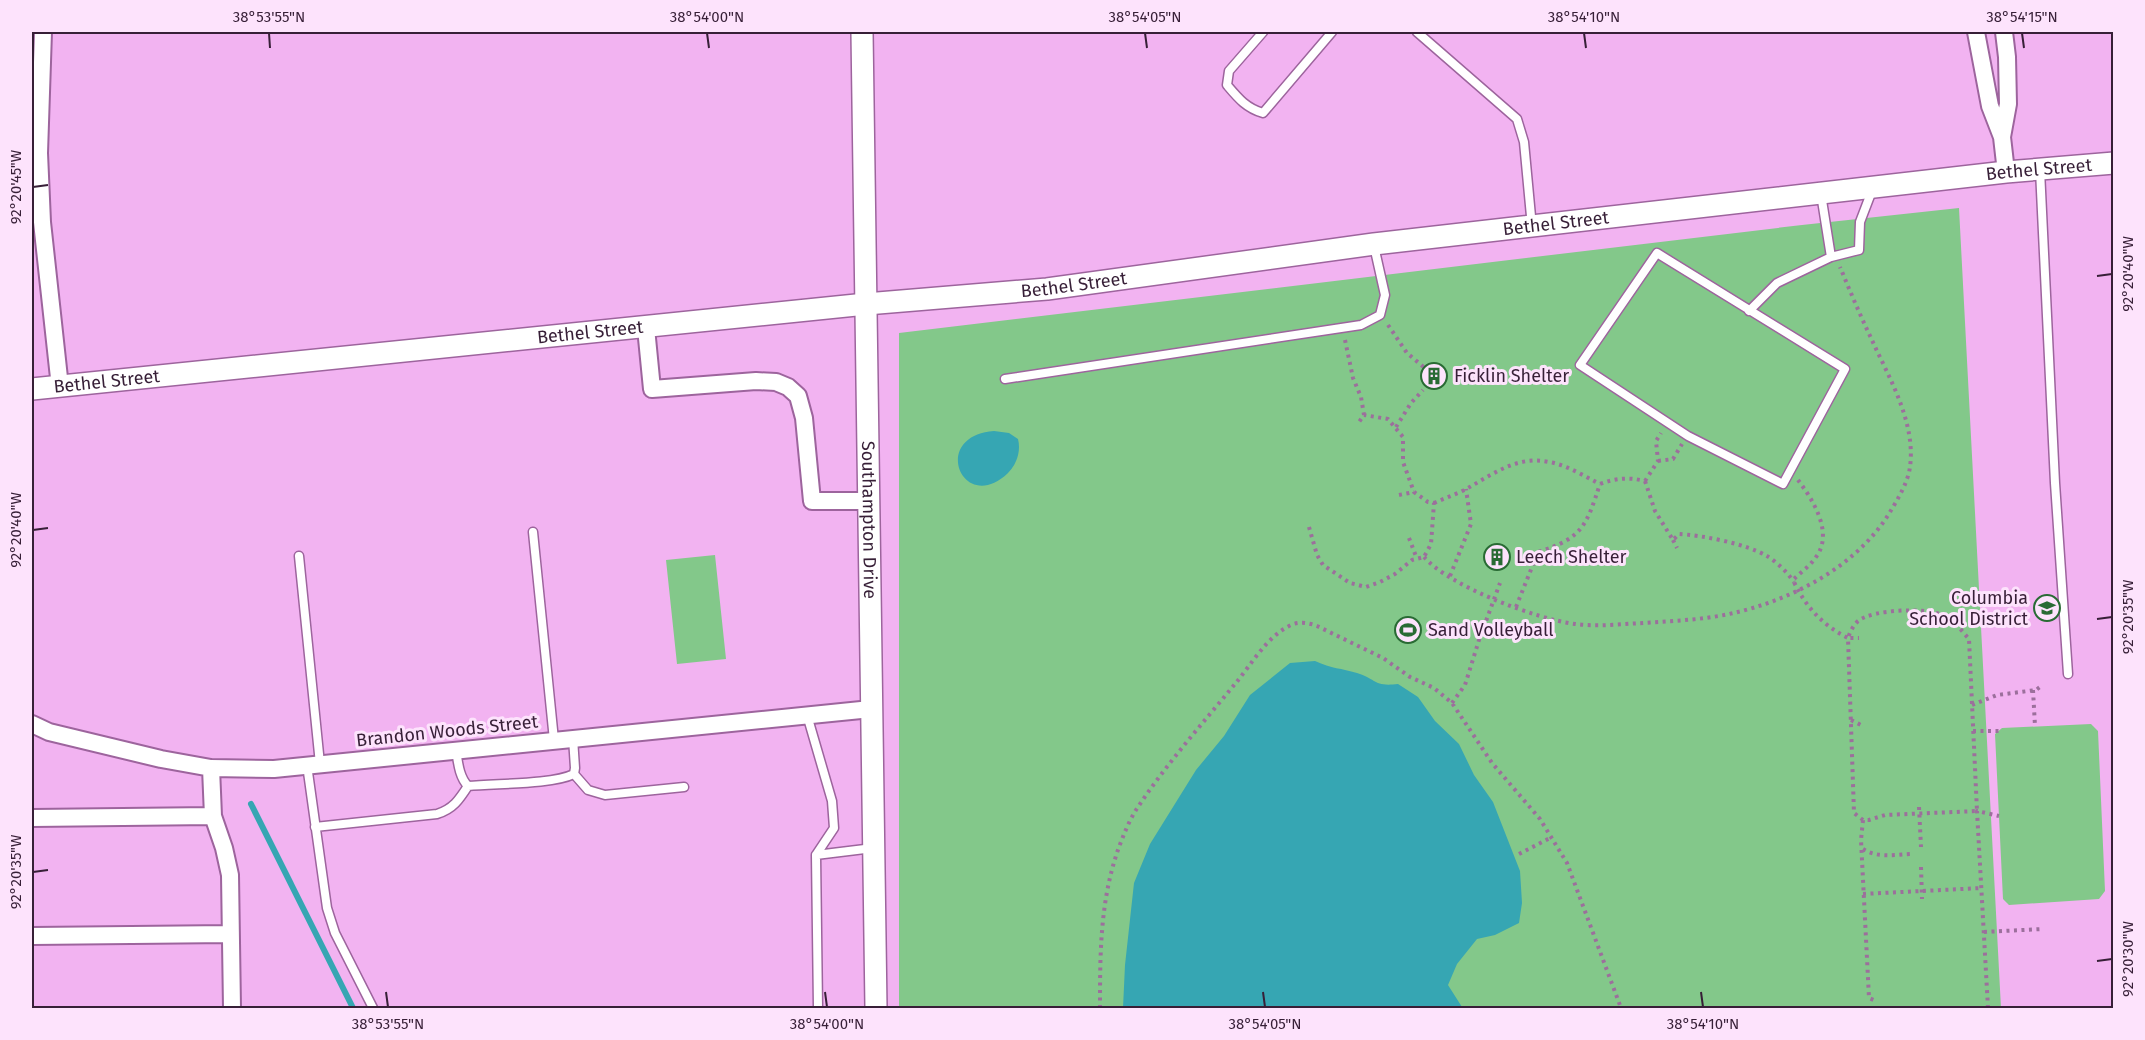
<svg xmlns="http://www.w3.org/2000/svg" width="2145" height="1040" viewBox="0 0 2145 1040" font-family="'Fira Sans',sans-serif">
<style>
.green{fill:#83c88a}
.water{fill:#36a6b3}
.lines{fill:none;stroke-linecap:round;stroke-linejoin:round}
.stream{stroke:#36a6b3;stroke-width:6}
.service-casing{stroke:#9d649d;stroke-width:11}
.minor-casing{stroke:#9d649d;stroke-width:20}
.tertiary-casing{stroke:#9d649d;stroke-width:24}
.path{stroke:#9c6f9c;stroke-width:4;stroke-dasharray:3 4.5;stroke-linecap:butt}
.service{stroke:#fff;stroke-width:8}
.minor{stroke:#fff;stroke-width:16}
.tertiary{stroke:#fff;stroke-width:21}
.ticks{fill:none;stroke:#371f37;stroke-width:2}
.labels{text-anchor:middle;dominant-baseline:central;stroke-width:6;stroke-linejoin:round;paint-order:stroke}
.street-label{font-size:18px;fill:#371f37;stroke:#fde3fc}
.poi-label{font-size:18px;fill:#371f37;stroke:#fde3fc;text-anchor:start}
.neatline{fill:none;stroke:#371f37;stroke-width:2}
.ticks-label{font-size:15px;text-anchor:middle;fill:#371f37}
</style>
<rect width="100%" height="100%" fill="#f2b3f1"/>
<path class="green" d="M1959,208L2001,1008H899V333L1802,225Z
M715,555L726,659L677,664L666,560Z
M2091,724L2098,731L2105,891L2099,899L2009,905L2003,899L1995,734L2002,728Z"/>
<path class="water" d="M994,431L1009,433L1018,439C1021,451 1017,464 1008,473C963,516 929,436 994,431Z
M1315,661C1332,669 1341,668 1357,673C1377,679 1373,687 1398,684L1418,697L1435,721L1459,744L1474,775L1493,802L1520,871L1522,903L1519,923L1495,935L1477,939L1457,964L1448,985L1462,1007L1474,1008H1123L1125,965L1134,883L1150,844L1196,770L1224,736L1250,695L1290,663Z"/>
<g class="lines">
<path class="stream" d="M251,804L353,1008"/>
<defs>
<path id="service" d="M1263,32L1229,71L1227,85C1238,98 1246,108 1263,113L1332,32
M1417,32L1517,119L1524,142L1532,227
M2040,170L2055,483L2068,674
M1821,194L1831,257
M1657,253L1845,369L1783,484L1688,436L1580,365Z
M1749,311L1777,283L1831,257L1859,250L1860,222L1873,188
M1005,379L1361,325L1380,315L1385,295L1374,246
M533,532L554,740
M299,556L320,764
M807,715L832,801L834,828L816,855L818,1008
M456,750C458,762 459,777 468,786C496,783 551,785 574,774L575,768L573,738
M307,765L327,908L335,933L373,1008
M574,774L588,790L605,795L684,787
M315,827L437,814C453,809 459,800 468,786
M816,855L873,848"/>
<path id="minor" d="M43,32L39,153L42,222L60,387
M1976,32L1990,106L2002,137L2006,172
M2002,137L2008,104L2007,57L2004,32
M646,328L652,389L756,381L776,382L788,387L798,396L804,418L812,501H869
M32,724L49,732L161,759L211,768L274,769L871,709
M211,768L213,816L224,848L230,875L232,1008
M32,818L213,816
M32,936L230,934"/>
<g id="tertiary">
<path id="s1" d="M862,32L876,1008"/>
<path id="s2" d="M32,389L866,304L1047,289L1374,244L2006,172L2114,163"/>
</g>
</defs>
<use href="#service" class="service-casing"/>
<use href="#minor" class="minor-casing"/>
<use href="#tertiary" class="tertiary-casing"/>
<path class="path" d="M1388,325L1407,353L1426,369
M1345,340L1353,378L1361,397L1364,415L1359,422
M1396,427L1411,403L1423,390
M1658,461L1673,459L1682,444
M1798,480C1813,500 1834,533 1816,557C1810,566 1800,573 1793,580C1805,606 1822,625 1848,638L1854,813L1863,820H1869L1885,815L1977,811L1969,639C1962,631 1955,622 1945,616C1928,607 1873,609 1858,621C1853,626 1850,632 1848,638H1859
M1645,481L1655,511L1673,540L1679,534C1701,535 1747,544 1767,556C1777,562 1787,572 1794,582
M1645,481L1658,461L1656,441L1661,433
M1399,495L1414,492
M1434,503C1445,498 1457,494 1468,488C1493,474 1518,455 1549,462C1567,465 1584,476 1600,484
M1309,527L1317,555L1323,565L1350,583L1366,587L1380,582L1395,574L1412,560L1424,557L1431,544L1434,503L1428,502L1414,492L1403,462V437L1388,419L1364,415
M1409,538L1417,559
M1673,540L1677,548
M1424,557C1449,586 1536,619 1575,624C1597,627 1621,624 1643,623C1672,621 1701,620 1729,614C1790,601 1857,567 1890,512C1898,499 1908,482 1910,467C1916,422 1889,378 1871,338C1860,315 1850,291 1840,267
M1450,576L1471,524L1466,489
M1516,607L1538,552C1583,538 1586,526 1600,484C1616,478 1629,477 1645,481
M2033,690L2035,726
M1452,703L1465,685L1479,640L1500,583
M1972,705L1997,695L2036,690L2040,687
M1851,720L1863,726
M1973,731H1999
M1919,807L1921,847
M1863,820L1861,840L1869,998L1876,1001
M1863,849C1877,858 1893,855 1910,854
M1519,854L1552,837
M1921,867L1922,899
M1863,894L1981,888
M1984,932L2042,929
M1100,1008C1100,953 1100,900 1119,847C1124,834 1129,821 1136,810C1164,767 1202,724 1235,684C1251,665 1267,636 1291,625C1300,621 1309,623 1317,626L1383,658L1410,677L1434,688L1452,703L1492,763L1540,819L1567,863L1621,1008
M1988,1008L1977,811L1999,816"/>
<use href="#service" class="service"/>
<use href="#minor" class="minor"/>
<use href="#tertiary" class="tertiary"/>
</g>
<path class="ticks" d="M269,33L270,48M707,33L709,48M1145,33L1147,48M1584,33L1586,48M2022,33L2024,48M33,187L48,185M2097,276L2112,274M33,530L48,528M2097,619L2112,617M33,872L48,870M2097,961L2112,959M386,992L388,1007M825,992L827,1007M1263,992L1265,1007M1701,992L1703,1007"/>
<defs>
<symbol id="building-ring" viewBox="-11 -11 22 22"><circle r="9.5" fill="#fde3fc" stroke="#296b34" stroke-width="1.5"/><path d="M-4-6H4V6H1V3H-1V6H-4ZM-2.5-4.3h1.7v1.8h-1.7ZM.8-4.3h1.7v1.8H.8ZM-2.5-1h1.7V.8h-1.7ZM.8-1h1.7V.8H.8Z" fill="#296b34"/></symbol>
<symbol id="school-ring" viewBox="-11 -11 22 22"><circle r="9.5" fill="#fde3fc" stroke="#296b34" stroke-width="1.5"/><path d="M0-5L7-2L0 1L-7-2ZM-4 1L0 2.5L4 1V4Q0 6-4 4Z" fill="#296b34"/></symbol>
<symbol id="stadium-ring" viewBox="-11 -11 22 22"><circle r="9.5" fill="#fde3fc" stroke="#296b34" stroke-width="1.5"/><path d="M0-5a6.5 5 0 1 0 0 10a6.5 5 0 1 0 0-10ZM-3.5-1.8h7v3.6h-7Z" fill="#296b34"/></symbol>
</defs>
<g fill-rule="evenodd">
<use href="#building-ring" x="1419" y="361" width="30" height="30"/>
<use href="#building-ring" x="1482" y="542" width="30" height="30"/>
<use href="#school-ring" x="2032" y="593" width="30" height="30"/>
<use href="#stadium-ring" x="1393" y="615" width="30" height="30"/>
</g>
<g class="labels">
<g class="street-label">
<text stroke="none"><textPath href="#s2" startOffset="2019">Bethel Street</textPath></text>
<text stroke="none"><textPath href="#s2" startOffset="1533">Bethel Street</textPath></text>
<text stroke="none"><textPath href="#s2" startOffset="1047">Bethel Street</textPath></text>
<text stroke="none"><textPath href="#s2" startOffset="561">Bethel Street</textPath></text>
<text stroke="none"><textPath href="#s2" startOffset="75">Bethel Street</textPath></text>
<text stroke="none"><textPath href="#s1" startOffset="488">Southampton Drive</textPath></text>
<text transform="translate(447 731) rotate(-6)">Brandon Woods Street</text>
</g>
<g class="poi-label">
<text x="1454" y="376">Ficklin Shelter</text>
<text x="1516" y="557">Leech Shelter</text>
<text x="2028" y="598" text-anchor="end">Columbia<tspan x="2028" dy="21">School District</tspan></text>
<text x="1428" y="630">Sand Volleyball</text>
</g>
</g>
<rect width="2145" height="1040" fill="none" stroke="#fde3fc" stroke-width="66"/>
<rect x="33" y="33" width="2079" height="974" class="neatline"/>
<g class="ticks-label">
<text x="269" y="22">38°53'55"N</text>
<text x="707" y="22">38°54'00"N</text>
<text x="1145" y="22">38°54'05"N</text>
<text x="1584" y="22">38°54'10"N</text>
<text x="2022" y="22">38°54'15"N</text>
<text transform="translate(16 187) rotate(-90)" y="5">92°20'45"W</text>
<text transform="translate(2128 274) rotate(-90)" y="5">92°20'40"W</text>
<text transform="translate(16 530) rotate(-90)" y="5">92°20'40"W</text>
<text transform="translate(2128 617) rotate(-90)" y="5">92°20'35"W</text>
<text transform="translate(16 872) rotate(-90)" y="5">92°20'35"W</text>
<text transform="translate(2128 959) rotate(-90)" y="5">92°20'30"W</text>
<text x="388" y="1029">38°53'55"N</text>
<text x="827" y="1029">38°54'00"N</text>
<text x="1265" y="1029">38°54'05"N</text>
<text x="1703" y="1029">38°54'10"N</text>
</g>
</svg>
